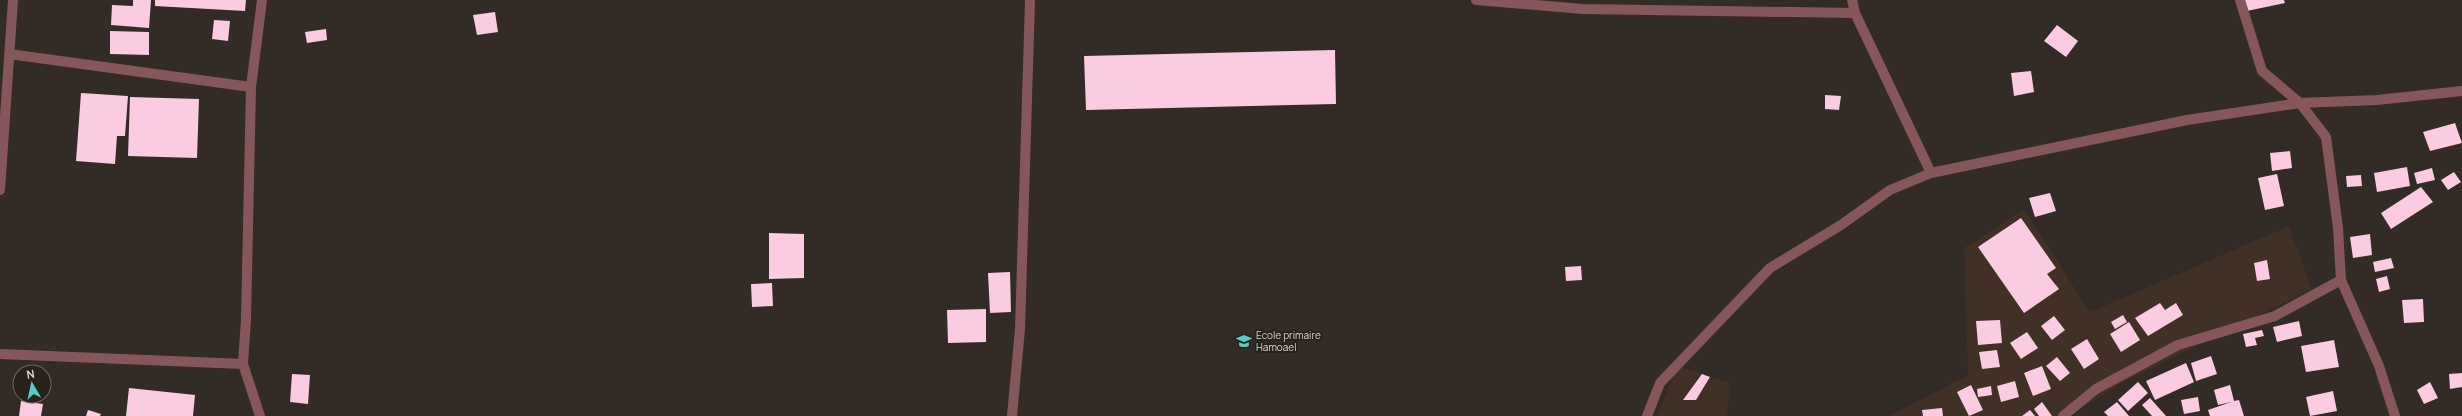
<svg xmlns="http://www.w3.org/2000/svg" width="2462" height="416" viewBox="0 0 2462 416" font-family="Manrope,sans-serif">
<style>
.commercial{fill:#413026}
.building{fill:#fbcbe2}
.lines{fill:none;stroke-linecap:round;stroke-linejoin:round}
.minor{stroke:#86575a;stroke-width:10}
.labels{text-anchor:middle;dominant-baseline:central;stroke-width:4;stroke-linejoin:round;paint-order:stroke}
.poi-label{font-size:10px;fill:#dad4d0;stroke:#29211b;text-anchor:start}
</style>
<rect width="100%" height="100%" fill="#332b25"/>
<path class="commercial" d="M2024,209L2090,312L2289,226L2312,289L2123,382L2070,416H1889L1968,375L1964,248Z
M1678,366L1730,383L1727,416H1657Z"/>
<path class="building" d="M133,0H151L149,28L111,25L112,5L133,6Z
M155,0H246L245,11L155,6Z
M2244,0H2284L2285,3L2247,11Z
M495,12L498,32L477,35L473,15Z
M214,20L230,21L228,41L212,39Z
M2057,25L2078,41L2066,57L2044,41Z
M326,29L327,40L307,43L305,32Z
M110,31L149,32V55L110,54Z
M1335,50L1336,104L1086,110L1084,56Z
M2031,71L2034,92L2014,96L2011,73Z
M81,93L128,96L125,136H117L115,164L76,161Z
M1825,95L1841,96L1839,110L1825,109Z
M130,97L199,99L197,158L128,156Z
M2455,123L2462,143L2430,151L2423,132Z
M2290,151L2292,168L2272,171L2270,153Z
M2407,167L2410,186L2377,192L2374,173Z
M2432,168L2435,180L2417,184L2414,173Z
M2454,172L2461,182L2448,190L2441,180Z
M2277,174L2284,206L2265,210L2258,178Z
M2361,175L2362,186L2347,187L2346,176Z
M2421,187L2433,202L2391,229L2381,213Z
M2050,193L2056,211L2035,217L2029,198Z
M2021,218L2056,268L2047,274L2059,289L2024,313L1978,247Z
M769,233L804,234V278L769,279Z
M2370,234L2372,255L2353,258L2350,237Z
M2391,258L2394,268L2375,272L2373,262Z
M2267,260L2270,279L2257,281L2254,263Z
M1581,266L1582,280L1566,281L1565,267Z
M1010,272L1011,312L990,313L988,273Z
M2387,276L2390,289L2379,292L2376,279Z
M772,283L773,306L752,307L751,284Z
M2423,299L2424,322L2404,323L2402,300Z
M2160,303L2165,310L2176,303L2183,315L2148,336L2135,318Z
M986,309V342L948,343L947,310Z
M2123,315L2127,322L2115,329L2111,322Z
M2054,316L2065,330L2052,340L2041,326Z
M2000,320L2002,343L1978,345L1976,321Z
M2299,321L2302,336L2277,342L2273,327Z
M2129,322L2140,340L2121,352L2110,334Z
M2262,330L2264,336L2255,338L2257,345L2246,347L2243,334Z
M2027,332L2038,348L2021,359L2010,343Z
M2087,339L2099,359L2084,369L2071,349Z
M2334,340L2339,367L2306,372L2301,346Z
M1997,350L2000,367L1982,369L1979,352Z
M2211,356L2217,374L2196,381L2191,363Z
M2057,357L2070,373L2060,381L2046,366Z
M2186,363L2194,382L2155,400L2146,381Z
M2042,366L2051,389L2033,396L2024,373Z
M2462,373V387L2450,389L2449,374Z
M292,374L310,375L308,404L290,402Z
M1702,374L1710,377L1696,400H1683Z
M2015,381L2019,397L2001,402L1997,386Z
M2138,382L2148,393L2128,411L2118,400Z
M2430,382L2438,398L2424,404L2417,390Z
M1971,385L1983,410L1969,416L1957,392Z
M2230,385L2234,401L2239,400L2244,416H2210L2208,410L2231,402L2218,405L2214,390Z
M1991,386L1992,395L1978,397L1977,389Z
M129,388L195,395L193,416H126Z
M2333,391L2337,411L2310,416L2306,397Z
M2198,397L2200,411L2184,414L2181,400Z
M2150,398L2166,416H2152L2142,405Z
M21,401L43,404L41,416H19Z
M2042,402L2052,416H2039L2034,409Z
M2117,402L2129,416H2108L2104,412Z
M1942,408L1943,416H1923L1922,410Z
M88,410L101,414L100,416H86Z
M2030,410L2035,416H2022Z"/>
<g class="lines">
<path class="minor" d="M1476,0L1583,9L1855,13
M1852,0L1855,13L1931,173
M2240,0L2262,71L2300,103L2326,137L2338,228L2341,280L2379,366L2395,416
M9,54L251,87
M0,190L13,0
M0,354L243,364
M260,416L243,364L246,319L251,87L262,0
M1012,416L1020,329L1030,0
M1647,416L1660,383L1770,268L1841,225L1890,190L1931,173L2187,120L2300,103L2377,100L2462,91
M2063,416L2096,389L2178,345L2275,316L2341,280"/>
</g>
<defs>
<symbol id="school-bare" viewBox="-9 -9 18 18"><path d="M0-5L7-2L0 1L-7-2ZM-4 1L0 2.5L4 1V4Q0 6-4 4Z" fill="#54cdc7" stroke="#29211b" stroke-width="2.5" paint-order="stroke"/></symbol>
</defs>
<g fill-rule="evenodd">
<use href="#school-bare" x="1233" y="330" width="22" height="22"/>
</g>
<g class="labels">
<g class="poi-label">
<text x="1256" y="335">Ecole primaire<tspan x="1256" dy="12">Hamoael</tspan></text>
</g>
</g>
<g transform="translate(32 384) rotate(351)"><circle r="19" fill="#29211b" stroke="#706963"/>
<path d="M0-3L7 15L0 10L-7 15Z" fill="#54cdc7"/>
<text y="-6" font-size="11" font-weight="bold" text-anchor="middle" fill="#dad4d0">N</text>
</g>
</svg>
